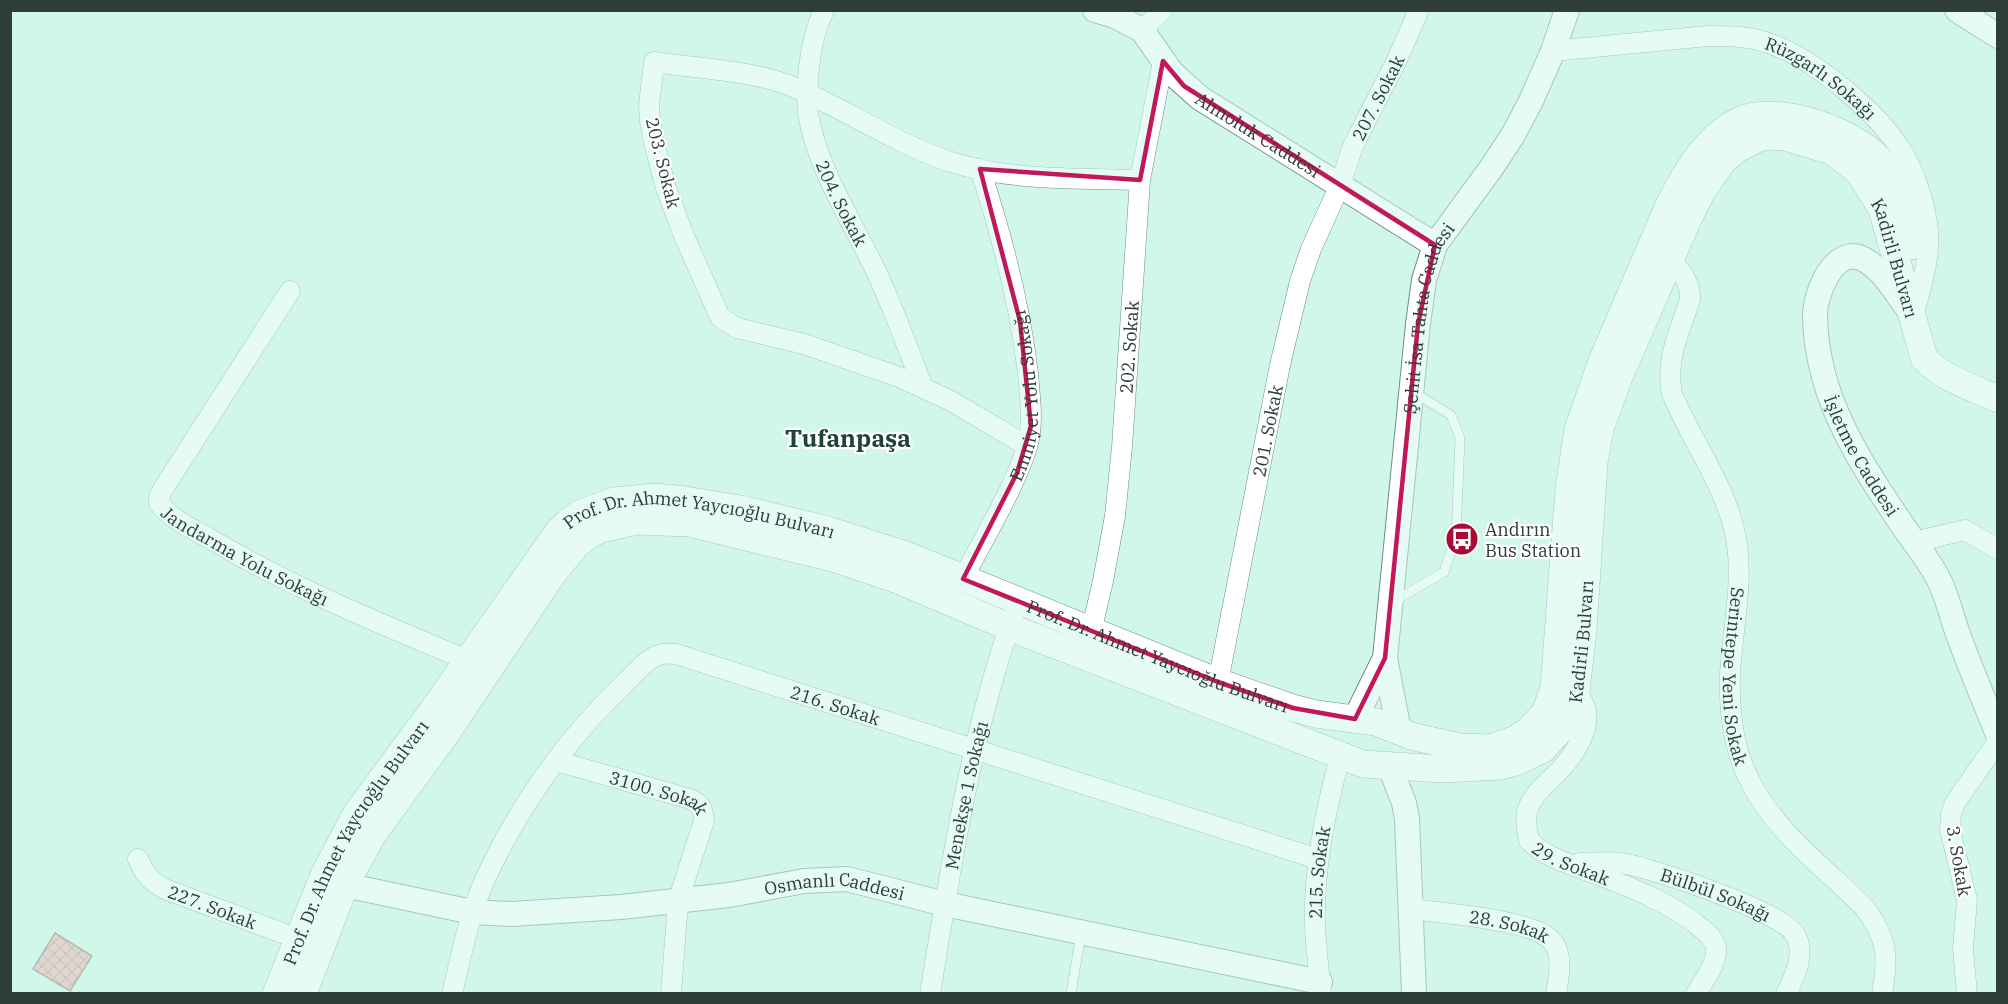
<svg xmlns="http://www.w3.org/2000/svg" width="2008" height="1004" viewBox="0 0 2008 1004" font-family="'IBM Plex Serif',serif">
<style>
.building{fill:url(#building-cross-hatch);stroke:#906f71;stroke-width:1.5}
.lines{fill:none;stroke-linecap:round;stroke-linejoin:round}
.service-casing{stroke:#6b8e84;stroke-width:10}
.minor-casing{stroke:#6b8e84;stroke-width:21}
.tertiary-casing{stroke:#6b8e84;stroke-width:26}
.secondary-casing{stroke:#6b8e84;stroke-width:28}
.service{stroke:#fff;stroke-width:9}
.minor{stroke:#fff;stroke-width:20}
.tertiary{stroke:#fff;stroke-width:24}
.secondary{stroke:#fff;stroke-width:27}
.marked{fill:none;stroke:#c2185b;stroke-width:4.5;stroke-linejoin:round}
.labels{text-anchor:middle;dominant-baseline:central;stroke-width:4.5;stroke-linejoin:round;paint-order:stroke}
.street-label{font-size:18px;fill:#2e3d38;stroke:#fff}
.poi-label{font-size:18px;fill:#2e3d38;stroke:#fff;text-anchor:start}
.district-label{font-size:24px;font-weight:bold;fill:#214239;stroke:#fff}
</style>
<defs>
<pattern id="building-cross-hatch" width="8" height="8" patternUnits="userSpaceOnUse" patternTransform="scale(1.5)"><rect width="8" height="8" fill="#f5adb1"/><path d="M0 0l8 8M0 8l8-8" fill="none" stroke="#c78e91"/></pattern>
</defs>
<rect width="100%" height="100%" fill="#d1f7eb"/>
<path class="building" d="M55,933L92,956L70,991L33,969Z"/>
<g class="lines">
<defs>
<path id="service" d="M1393,602L1444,572L1456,536L1460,438L1451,415L1413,392
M1071,994L1081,933"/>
<g id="minor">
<path id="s1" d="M824,10C815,29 811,47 809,68C808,83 806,98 808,113C816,166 852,221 875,269C893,307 908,348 923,388"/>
<path d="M1142,30L1163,10"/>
<path id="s2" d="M1553,51L1708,36C1729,36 1751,36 1771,44C1814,59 1879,113 1903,153C1915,173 1926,207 1928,231C1930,259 1921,288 1913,316"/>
<path id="s3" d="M1670,258C1681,272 1691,282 1690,300C1679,332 1665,361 1672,394C1693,444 1729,490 1737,544C1743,587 1732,632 1730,675C1729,710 1733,749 1750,781C1775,832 1826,869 1865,908C1887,938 1889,957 1882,994"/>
<path id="s4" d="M290,291L163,489L159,497V503C170,519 191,528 207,537C290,587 379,623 467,660"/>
<path d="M1027,446L951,401L899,377L804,344L737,328L720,317L684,236L666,188L655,147L650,121L649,105L654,62C695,68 756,71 793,87C848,110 897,145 954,163C1013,181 1079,178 1140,180"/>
<path d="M1914,542L1965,530L1998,549"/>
<path id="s5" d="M963,579C983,539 1014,489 1027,447C1034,423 1030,398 1028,374C1020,304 1002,236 980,169"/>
<path id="s6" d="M1091,632L1103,581L1115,516L1122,447L1140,180L1163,61"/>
<path id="s7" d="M1218,682L1280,365L1300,281L1311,249L1340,185L1353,146L1396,62L1419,10"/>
<path id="s8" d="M1576,689C1579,695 1584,703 1586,710C1590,733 1571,760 1555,775C1544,786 1531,796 1527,812C1525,821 1527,831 1529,840C1545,858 1571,864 1593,873C1630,887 1669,902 1700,927C1706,932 1715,939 1716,948C1718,963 1703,981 1696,994"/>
<path id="s9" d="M556,761L690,799C701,804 703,809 704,821L678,901L671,994"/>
<path id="s10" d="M138,859C144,873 151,882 165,889L298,939"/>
<path id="s11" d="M1579,863C1593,863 1607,861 1621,863C1650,867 1779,911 1794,933C1807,952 1795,976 1786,994"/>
<path id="s12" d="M1411,909C1441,913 1530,919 1551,940C1564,953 1559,977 1556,994"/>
<path id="s13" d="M452,994C461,957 468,919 483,884C516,810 565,740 624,684C633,675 643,663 654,657C661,653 669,653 676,654L1318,859"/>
<path id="s14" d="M930,994C951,866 970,738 1013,616"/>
<path id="s15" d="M1321,994C1319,969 1315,944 1315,919C1314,863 1326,807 1341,754"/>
<path d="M1967,994L1963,948L1967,900L1950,830L1951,814L1955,803L1998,741"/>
</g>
<g id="tertiary">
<path id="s16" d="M1095,10L1115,16L1142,30L1172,73L1200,98L1435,245"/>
<path d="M1957,10L1998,36"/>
<path id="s17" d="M1908,309C1895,292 1883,269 1863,259C1835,244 1815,293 1815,315C1815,335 1819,358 1824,377C1839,432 1874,483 1905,529C1917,546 1931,563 1940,582C1949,601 1953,623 1961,642C1972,673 1986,704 1998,735"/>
<path d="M1355,719L1385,658"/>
<path id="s18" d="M1399,731L1385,658L1418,324L1424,280L1435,245L1492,167L1513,135L1531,101L1553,51L1567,10"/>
<path d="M1390,767L1404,803L1407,819L1414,994"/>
<path id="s19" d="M345,885L472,912L512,914L621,907L729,895L804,881L847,879L945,904L1320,982"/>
</g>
<g id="secondary">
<path id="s20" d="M276,994L324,875L356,814L433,710L558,532L568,522L579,514L614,501L655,497L685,500L740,509L828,530L906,555L1218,682L1293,708L1316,714L1376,722L1411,736L1459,747L1490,748L1516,739L1528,731L1545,713L1554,688L1569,488L1578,429L1602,361L1669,205C1686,172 1706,136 1741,120C1778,103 1860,132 1883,164C1899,187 1907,218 1911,246"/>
<path id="s21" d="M303,994L345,885L373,834L446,734L552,575L576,545L589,535L601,529L637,521L689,523L836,559L898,580L1009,627L1363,764L1442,769L1501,766L1516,762L1543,749L1564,726L1571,713L1575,700L1583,631L1594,462L1600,429L1619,377L1688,219L1702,191L1723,161L1737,149L1759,138L1771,136L1785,137L1832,151L1859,172L1882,209L1924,358C1942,378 1973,388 1998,399"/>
</g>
</defs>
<use href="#service" class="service-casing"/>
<use href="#minor" class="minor-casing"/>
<use href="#tertiary" class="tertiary-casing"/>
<use href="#secondary" class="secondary-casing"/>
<use href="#service" class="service"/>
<use href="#minor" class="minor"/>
<use href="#tertiary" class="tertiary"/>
<use href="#secondary" class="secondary"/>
</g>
<path d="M0 0H2008V1004H0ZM1163,61L1184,86L1435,245L1418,324L1385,658L1355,719L1293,708L1218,682L963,579L1017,473L1031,426L1020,321L980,169L1140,180Z" fill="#d1f7eb" fill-opacity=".55" fill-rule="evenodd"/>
<path class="marked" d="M1163,61L1184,86L1435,245L1418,324L1385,658L1355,719L1293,708L1218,682L963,579L1017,473L1031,426L1020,321L980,169L1140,180Z"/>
<defs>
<symbol id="bus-disc" viewBox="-11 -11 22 22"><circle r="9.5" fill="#a60c36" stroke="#fff"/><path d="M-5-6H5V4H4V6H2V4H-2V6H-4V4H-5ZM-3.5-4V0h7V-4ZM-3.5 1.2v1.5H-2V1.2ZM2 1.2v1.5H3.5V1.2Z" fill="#fff"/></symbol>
</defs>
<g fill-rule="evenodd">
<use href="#bus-disc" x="1443" y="520" width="38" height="38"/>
</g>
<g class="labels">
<g class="street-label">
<text stroke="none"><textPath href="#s2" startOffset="280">Rüzgarlı Sokağı</textPath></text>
<text stroke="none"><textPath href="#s7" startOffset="609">207. Sokak</textPath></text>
<text stroke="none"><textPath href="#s16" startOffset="210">Alınoluk Caddesi</textPath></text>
<text transform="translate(663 163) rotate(76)">203. Sokak</text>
<text stroke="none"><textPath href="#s1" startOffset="202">204. Sokak</textPath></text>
<text stroke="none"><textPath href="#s21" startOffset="2422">Kadirli Bulvarı</textPath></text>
<text stroke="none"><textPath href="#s18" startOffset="418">Şehit İsa Tahta Caddesi</textPath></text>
<text stroke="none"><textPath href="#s6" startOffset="288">202. Sokak</textPath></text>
<text stroke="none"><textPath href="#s5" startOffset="198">Emniyet Yolu Sokağı</textPath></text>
<text stroke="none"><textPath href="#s7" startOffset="256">201. Sokak</textPath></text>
<text stroke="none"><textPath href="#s17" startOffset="304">İşletme Caddesi</textPath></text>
<text stroke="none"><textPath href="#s20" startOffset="694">Prof. Dr. Ahmet Yaycıoğlu Bulvarı</textPath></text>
<text stroke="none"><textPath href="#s4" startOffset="352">Jandarma Yolu Sokağı</textPath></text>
<text stroke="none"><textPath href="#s21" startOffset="1666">Kadirli Bulvarı</textPath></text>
<text stroke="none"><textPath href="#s20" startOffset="1180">Prof. Dr. Ahmet Yaycıoğlu Bulvarı</textPath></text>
<text stroke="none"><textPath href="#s3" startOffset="442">Serintepe Yeni Sokak</textPath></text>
<text stroke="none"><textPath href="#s13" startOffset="591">216. Sokak</textPath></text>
<text stroke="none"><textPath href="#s14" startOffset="202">Menekşe 1 Sokağı</textPath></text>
<text stroke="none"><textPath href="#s9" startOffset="108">3100. Sokak</textPath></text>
<text stroke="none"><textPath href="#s20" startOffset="172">Prof. Dr. Ahmet Yaycıoğlu Bulvarı</textPath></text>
<text stroke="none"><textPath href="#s8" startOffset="222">29. Sokak</textPath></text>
<text transform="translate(1959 861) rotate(80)">3. Sokak</text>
<text stroke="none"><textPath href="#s15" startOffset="122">215. Sokak</textPath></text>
<text stroke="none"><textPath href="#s19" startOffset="495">Osmanlı Caddesi</textPath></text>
<text stroke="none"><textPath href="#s11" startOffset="142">Bülbül Sokağı</textPath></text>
<text stroke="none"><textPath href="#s10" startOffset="92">227. Sokak</textPath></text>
<text stroke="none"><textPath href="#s12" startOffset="100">28. Sokak</textPath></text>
</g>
<g class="poi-label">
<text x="1485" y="529">Andırın<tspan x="1485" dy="21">Bus Station</tspan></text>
</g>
<g class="district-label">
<text x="848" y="438">Tufanpaşa</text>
</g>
</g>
<rect width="2008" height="1004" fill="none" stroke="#2e3d38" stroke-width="24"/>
</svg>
